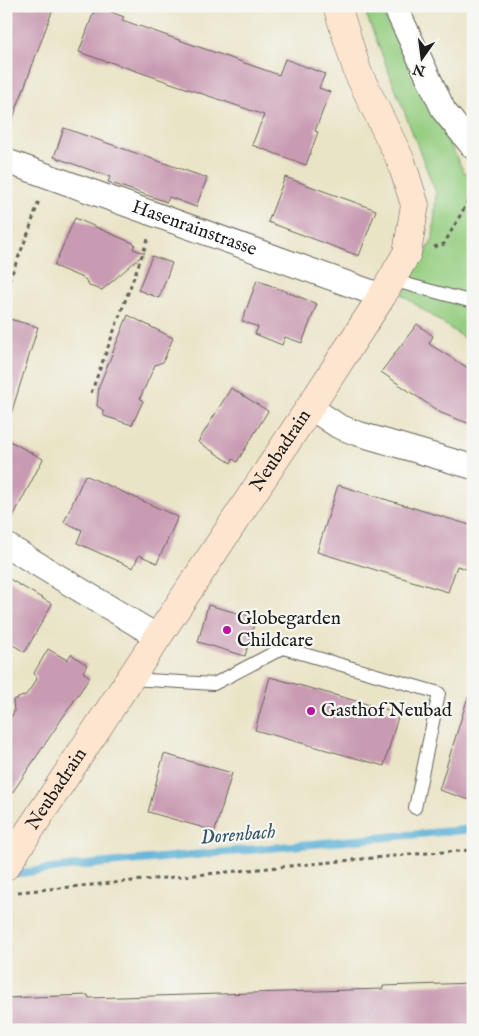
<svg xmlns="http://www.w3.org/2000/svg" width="479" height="1036" viewBox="0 0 479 1036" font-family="'IM FELL English',serif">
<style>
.green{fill:#95ce81;stroke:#58754e}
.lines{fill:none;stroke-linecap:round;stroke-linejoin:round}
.stream{stroke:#58afd5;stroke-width:8}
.building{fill:#c99bb3}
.lane-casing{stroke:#646258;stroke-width:14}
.street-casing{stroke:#646258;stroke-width:26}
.secondary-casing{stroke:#646258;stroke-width:29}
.path{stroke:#646258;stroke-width:3;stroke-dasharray:4 4;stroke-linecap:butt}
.lane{stroke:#fff;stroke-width:12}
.street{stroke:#fff;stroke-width:24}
.secondary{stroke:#fde5d0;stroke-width:28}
.poi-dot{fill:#b5179e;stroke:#f6f6f2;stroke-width:2}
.labels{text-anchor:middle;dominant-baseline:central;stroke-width:4.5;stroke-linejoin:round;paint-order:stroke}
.street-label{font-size:19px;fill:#1c1c1c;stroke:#f6f6f2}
.poi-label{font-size:19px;fill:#1c1c1c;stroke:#f6f6f2;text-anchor:start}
.water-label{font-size:20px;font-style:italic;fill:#345766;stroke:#f6f6f2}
</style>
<rect width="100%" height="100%" fill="#f6f6f2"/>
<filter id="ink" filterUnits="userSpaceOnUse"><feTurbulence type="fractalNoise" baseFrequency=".02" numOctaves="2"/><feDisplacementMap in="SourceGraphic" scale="10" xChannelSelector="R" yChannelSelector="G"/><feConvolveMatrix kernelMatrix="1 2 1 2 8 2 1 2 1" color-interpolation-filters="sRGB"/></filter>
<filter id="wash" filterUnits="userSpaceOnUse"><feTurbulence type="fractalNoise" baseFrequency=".0096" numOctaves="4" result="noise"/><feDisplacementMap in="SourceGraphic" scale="20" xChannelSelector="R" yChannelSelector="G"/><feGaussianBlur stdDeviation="1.12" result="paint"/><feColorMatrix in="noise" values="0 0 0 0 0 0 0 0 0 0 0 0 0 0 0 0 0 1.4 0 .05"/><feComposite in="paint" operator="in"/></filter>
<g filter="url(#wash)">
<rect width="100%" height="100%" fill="#eae4c7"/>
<path class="green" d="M363,6H379L464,172L473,175V342L464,338L402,295L433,239L436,193Z"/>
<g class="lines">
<path class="stream" d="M9,873H20L75,866L473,829"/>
</g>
<g id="blocks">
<path class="building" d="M6,6H54L9,129H6Z
M96,6L124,17L122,20L279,75L285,59L325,74L319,88L330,92L315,131L318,132L306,165L252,145L264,115L107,61V62L79,52Z
M64,128L207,178L196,207L169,197L167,202L108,182L110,177L54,157Z
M285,177L376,210L359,256L268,222Z
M75,218L135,244L133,249L145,253L102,290L89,286L85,279L54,266Z
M152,256L172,263L159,298L138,290Z
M257,280L317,304L302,343L285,337L282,345L255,334L258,327L242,321Z
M128,315L173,338L163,362L155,365L140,398L143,401L132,425L104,416L103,410L97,406L99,386Z
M6,318L38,327L11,414L6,413Z
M417,324L433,336L429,344L473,371V425L441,413L381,372Z
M231,388L268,411L237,462L233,459L231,463L198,442Z
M6,439L43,459L6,530Z
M85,475L178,517L157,563L139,555L133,568L77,543L82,530L64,522Z
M338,485L473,526V571L457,566L448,592L317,552Z
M6,577L52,604L25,652L6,641Z
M208,605L256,618L245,656L198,642Z
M48,649L67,660L71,654L87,665L83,672L90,677L6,802V725L14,712L13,700L26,695L37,679L34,673Z
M270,677L399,713L384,766L255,730Z
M468,697L473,698V801L439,790Z
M164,754L232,773L215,831L148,812Z
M473,983V1030H6V998L88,995L89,998L383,989V986Z"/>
</g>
</g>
<g filter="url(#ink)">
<use href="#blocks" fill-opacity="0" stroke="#646258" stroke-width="1"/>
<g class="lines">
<defs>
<path id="lane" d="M391,280L473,302
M131,679L214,684L283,648L439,693L415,808"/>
<g id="street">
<path d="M395,6L444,111L473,147"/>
<path id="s1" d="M6,161L382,296"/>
<path d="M310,407L338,426L356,433L473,467"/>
<path d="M6,545L158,637"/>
</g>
<g id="secondary">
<path id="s2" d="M6,866L310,407L382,296L407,253L415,205L401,161L358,73L337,6"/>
</g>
</defs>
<use href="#lane" class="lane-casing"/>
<use href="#street" class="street-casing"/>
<use href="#secondary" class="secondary-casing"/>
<path class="path" d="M434,247L444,244L470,198L472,170
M6,288L29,231L39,200
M91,393L148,239
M18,892L415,854L473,850"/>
<use href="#lane" class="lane"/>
<use href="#street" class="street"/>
<use href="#secondary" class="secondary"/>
</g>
</g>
<g class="poi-dot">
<circle cx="227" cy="630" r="5"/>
<circle cx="311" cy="711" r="5"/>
</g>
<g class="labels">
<g class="street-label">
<text stroke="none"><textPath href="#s1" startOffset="200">Hasenrainstrasse</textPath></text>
<text stroke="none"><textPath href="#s2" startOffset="498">Neubadrain</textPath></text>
<text stroke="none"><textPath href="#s2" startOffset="92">Neubadrain</textPath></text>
</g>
<g class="poi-label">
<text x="237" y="619">Globegarden<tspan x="237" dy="22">Childcare</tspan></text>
<text x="321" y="711">Gasthof Neubad</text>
</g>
<g class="water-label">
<text transform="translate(238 835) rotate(-5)">Dorenbach</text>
</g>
</g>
<rect width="479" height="1036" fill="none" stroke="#f6f6f2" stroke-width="25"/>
<g transform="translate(422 58) rotate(194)" stroke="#f6f6f2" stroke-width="4" paint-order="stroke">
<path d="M0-4L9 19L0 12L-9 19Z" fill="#1c1c1c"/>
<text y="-8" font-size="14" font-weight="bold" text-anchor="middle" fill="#1c1c1c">N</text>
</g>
</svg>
